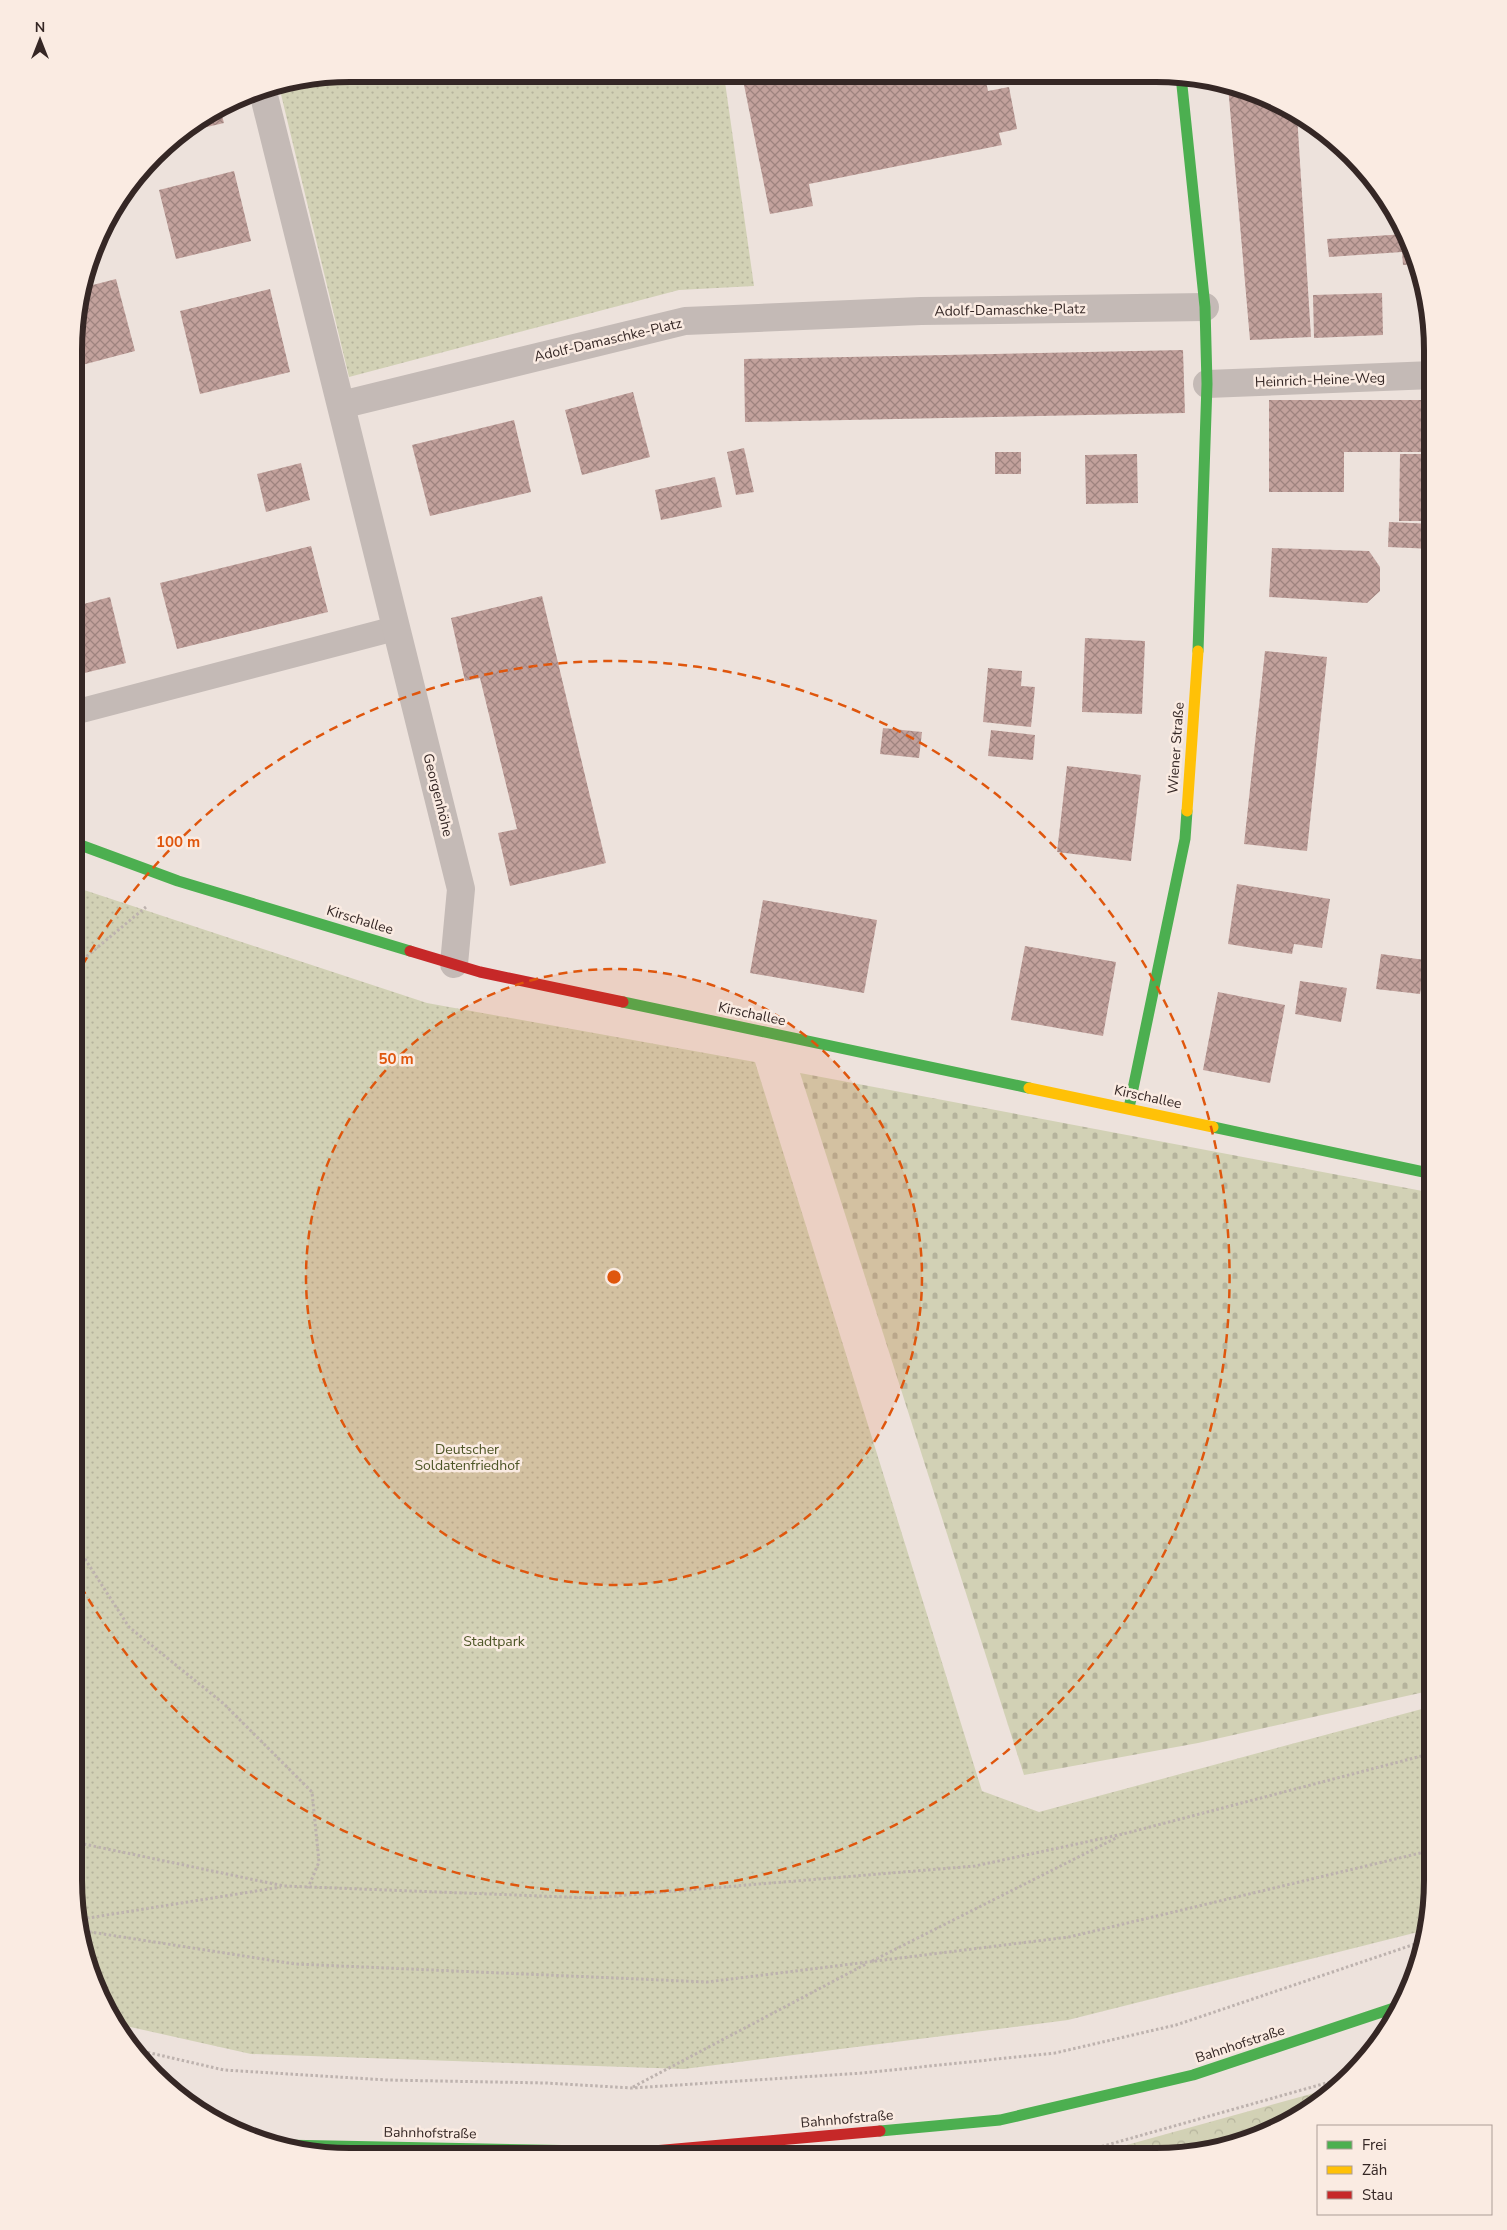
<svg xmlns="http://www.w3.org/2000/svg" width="1507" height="2230" viewBox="0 0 1507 2230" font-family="'Nunito Sans',sans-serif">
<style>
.forest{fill:url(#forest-crowns)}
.cemetery{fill:url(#cemetery-stones)}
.park{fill:url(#park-dots)}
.building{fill:url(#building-cross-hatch)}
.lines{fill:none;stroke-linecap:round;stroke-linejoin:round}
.path{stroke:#bdb2ae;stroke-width:3;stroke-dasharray:2.5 2.5;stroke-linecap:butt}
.lane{stroke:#c4bab6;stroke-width:25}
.street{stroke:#c4bab6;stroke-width:28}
.fast{stroke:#4caf50;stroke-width:11}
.slow{stroke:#ffc107;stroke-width:11}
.jam{stroke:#c62828;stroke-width:11}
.ring{fill:none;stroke:#df560d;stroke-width:2.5;stroke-dasharray:9 6}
.labels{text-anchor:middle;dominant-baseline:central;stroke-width:5;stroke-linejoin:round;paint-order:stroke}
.street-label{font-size:14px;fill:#352725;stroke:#faebe2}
.park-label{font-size:14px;fill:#4d5526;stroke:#faebe2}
.rim{fill:none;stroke:#352725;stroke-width:6}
.centre{fill:#df560d;stroke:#faebe2;stroke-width:2.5}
.ring-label{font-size:15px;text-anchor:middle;font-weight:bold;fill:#df560d;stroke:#faebe2;stroke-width:5;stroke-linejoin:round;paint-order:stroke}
</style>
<defs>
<pattern id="forest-crowns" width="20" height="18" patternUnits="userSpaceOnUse" patternTransform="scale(1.25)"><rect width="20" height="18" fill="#d2d1b5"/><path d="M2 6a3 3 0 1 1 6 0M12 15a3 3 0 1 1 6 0" fill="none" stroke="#b5b39c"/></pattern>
<pattern id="cemetery-stones" width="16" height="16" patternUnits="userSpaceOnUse" patternTransform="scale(1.25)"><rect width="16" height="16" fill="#d2d1b5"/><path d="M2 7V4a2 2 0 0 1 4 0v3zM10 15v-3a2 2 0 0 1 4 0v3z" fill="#b5b39c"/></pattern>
<pattern id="park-dots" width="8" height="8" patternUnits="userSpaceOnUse" patternTransform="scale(1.25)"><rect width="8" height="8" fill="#d2d1b5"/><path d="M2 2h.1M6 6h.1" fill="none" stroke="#b5b39c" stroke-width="1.8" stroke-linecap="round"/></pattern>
<pattern id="building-cross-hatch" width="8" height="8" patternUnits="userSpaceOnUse" patternTransform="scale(1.25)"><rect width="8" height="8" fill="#c2a19c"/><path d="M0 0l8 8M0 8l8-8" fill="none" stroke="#9e837f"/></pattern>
</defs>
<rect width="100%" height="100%" fill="#ede2dc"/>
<path class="forest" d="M1336,2087L1325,2099L1262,2135L1156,2156H1087Z"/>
<path class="cemetery" d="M800,1073L1433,1193V1690L1198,1743L1024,1775Z"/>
<path class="park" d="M351,74L724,75L754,286L679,290L349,377L279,86Z
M75,887L427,1003L755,1062L982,1791L1039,1812L1433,1706V1898L1426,1930L1068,2020L684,2069L251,2054L117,2024L95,1985L74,1879Z"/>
<path class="building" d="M742,75L985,76L988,91L1009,87L1017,129L999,133L1002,145L809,184L813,206L770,214Z
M1228,86L1262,95L1297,115L1311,337L1250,340Z
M221,112L224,123L190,131L189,130Z
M234,171L251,241L176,259L159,190Z
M1406,234L1412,245L1415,264L1403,265L1402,252L1329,257L1327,239Z
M116,279L135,351L82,365L76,342V314L85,287Z
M270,289L290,372L200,394L180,311Z
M1382,293L1383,335L1314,338L1313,295Z
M1183,350L1185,413L745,422L744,359Z
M633,392L650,457L582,475L565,410Z
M1269,400H1433V452H1344V492H1269Z
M514,420L531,492L430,516L412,445Z
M744,448L754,492L736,495L727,452Z
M995,452H1021V474H995Z
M1137,454L1138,503L1086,504L1085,455Z
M1400,454H1428L1427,489H1433V521H1399Z
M301,463L310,500L266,512L257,474Z
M715,477L722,507L661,520L655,490Z
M1389,522L1433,524V549L1388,547Z
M311,546L328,612L177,649L160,583Z
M1272,548L1369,551L1380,567V591L1367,603L1269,597Z
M542,596L606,863L510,886L498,833L517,829L480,678L465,681L451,618Z
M110,597L126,663L76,675V606Z
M1085,638L1145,641L1142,714L1082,712Z
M1265,651L1327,657L1307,851L1244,844Z
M988,668L1022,671L1021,686L1035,687L1031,727L983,722Z
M883,728L922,732L919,758L880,754Z
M991,730L1035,735L1033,760L988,756Z
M1067,766L1141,775L1131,861L1057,852Z
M1237,884L1330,899L1322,948L1294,944L1292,954L1228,944Z
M763,900L877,920L864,993L750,973Z
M1025,946L1116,962L1103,1036L1011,1020Z
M1381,954L1425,960L1420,994L1376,989Z
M1300,981L1347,988L1341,1022L1295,1014Z
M1218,992L1285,1005L1270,1083L1203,1070Z"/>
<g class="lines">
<path class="path" d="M75,966L146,907
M74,1542L129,1627L224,1704L312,1792L319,1862L308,1888
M74,1842L284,1886L592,1898L975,1866L1123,1834L1433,1753
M82,1919L281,1887
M84,1931L295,1964L707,1982L1069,1937L1433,1850
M872,1961L1118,1837
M133,2049L224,2070L387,2080L546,2083L632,2088L863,2073L1055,2053L1176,2025L1424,1941
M633,2087L866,1964
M1068,2156L1344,2078"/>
<path class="lane" d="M76,712L397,628"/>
<path class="street" d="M262,88L461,889L454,964
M1207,384L1433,375
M341,405L685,321L921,311L1205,307"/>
<path class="fast" d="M1181,76L1205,307L1207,384L1198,651
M75,843L178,881L410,951
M623,1002L1029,1088
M1129,1108L1185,839L1187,811
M1213,1127L1433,1174
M880,2131L1000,2120L1193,2075L1400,2006
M281,2145L642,2152"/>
<path class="slow" d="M1187,811L1198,651
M1029,1088L1213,1127"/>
<path class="jam" d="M410,951L480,972L623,1002
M642,2152L880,2131"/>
</g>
<circle cx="614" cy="1277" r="308" fill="#df560d" fill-opacity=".12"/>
<g class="ring">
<circle cx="614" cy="1277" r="308"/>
<path d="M75 978A616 616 0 1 1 75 1576"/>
</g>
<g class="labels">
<g class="street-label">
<text transform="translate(1010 310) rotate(-1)">Adolf-Damaschke-Platz</text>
<text transform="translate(608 340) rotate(-13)">Adolf-Damaschke-Platz</text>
<text transform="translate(1320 380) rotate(-2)">Heinrich-Heine-Weg</text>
<text transform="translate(1176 748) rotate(-86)">Wiener Straße</text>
<text transform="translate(438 795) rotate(76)">Georgenhöhe</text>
<text transform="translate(360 920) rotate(17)">Kirschallee</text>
<text transform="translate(752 1014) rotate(12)">Kirschallee</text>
<text transform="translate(1148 1097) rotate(12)">Kirschallee</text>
<text transform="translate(1240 2044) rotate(-18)">Bahnhofstraße</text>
<text transform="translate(847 2119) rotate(-5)">Bahnhofstraße</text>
<text transform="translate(430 2133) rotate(1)">Bahnhofstraße</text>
</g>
<g class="park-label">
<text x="467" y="1449">Deutscher<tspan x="467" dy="16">Soldatenfriedhof</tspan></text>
<text x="494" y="1641">Stadtpark</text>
</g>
</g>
<path d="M0 0H1507V2230H0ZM350 82H1156A268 268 0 0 1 1424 350V1880A268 268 0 0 1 1156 2148H350A268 268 0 0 1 82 1880V350A268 268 0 0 1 350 82Z" fill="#faebe2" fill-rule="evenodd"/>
<path class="rim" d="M350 82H1156A268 268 0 0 1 1424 350V1880A268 268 0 0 1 1156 2148H350A268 268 0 0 1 82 1880V350A268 268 0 0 1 350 82Z"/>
<circle cx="614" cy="1277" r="8" class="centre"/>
<g class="ring-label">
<text x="178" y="847">100 m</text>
<text x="396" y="1064">50 m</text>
</g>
<rect x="1317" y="2125" width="175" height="90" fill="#faebe2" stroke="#ab9d96"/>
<rect x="1327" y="2141" width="25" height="8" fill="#4caf50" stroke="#ab9d96"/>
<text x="1362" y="2150" font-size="15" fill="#352725">Frei</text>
<rect x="1327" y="2166" width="25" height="8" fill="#ffc107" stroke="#ab9d96"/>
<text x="1362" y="2175" font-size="15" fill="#352725">Zäh</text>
<rect x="1327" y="2191" width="25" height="8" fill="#c62828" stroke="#ab9d96"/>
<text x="1362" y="2200" font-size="15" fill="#352725">Stau</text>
<g transform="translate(40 40)" stroke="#faebe2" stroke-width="4" paint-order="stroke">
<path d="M0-4L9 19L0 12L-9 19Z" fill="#352725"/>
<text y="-8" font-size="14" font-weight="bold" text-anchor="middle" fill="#352725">N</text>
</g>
</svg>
